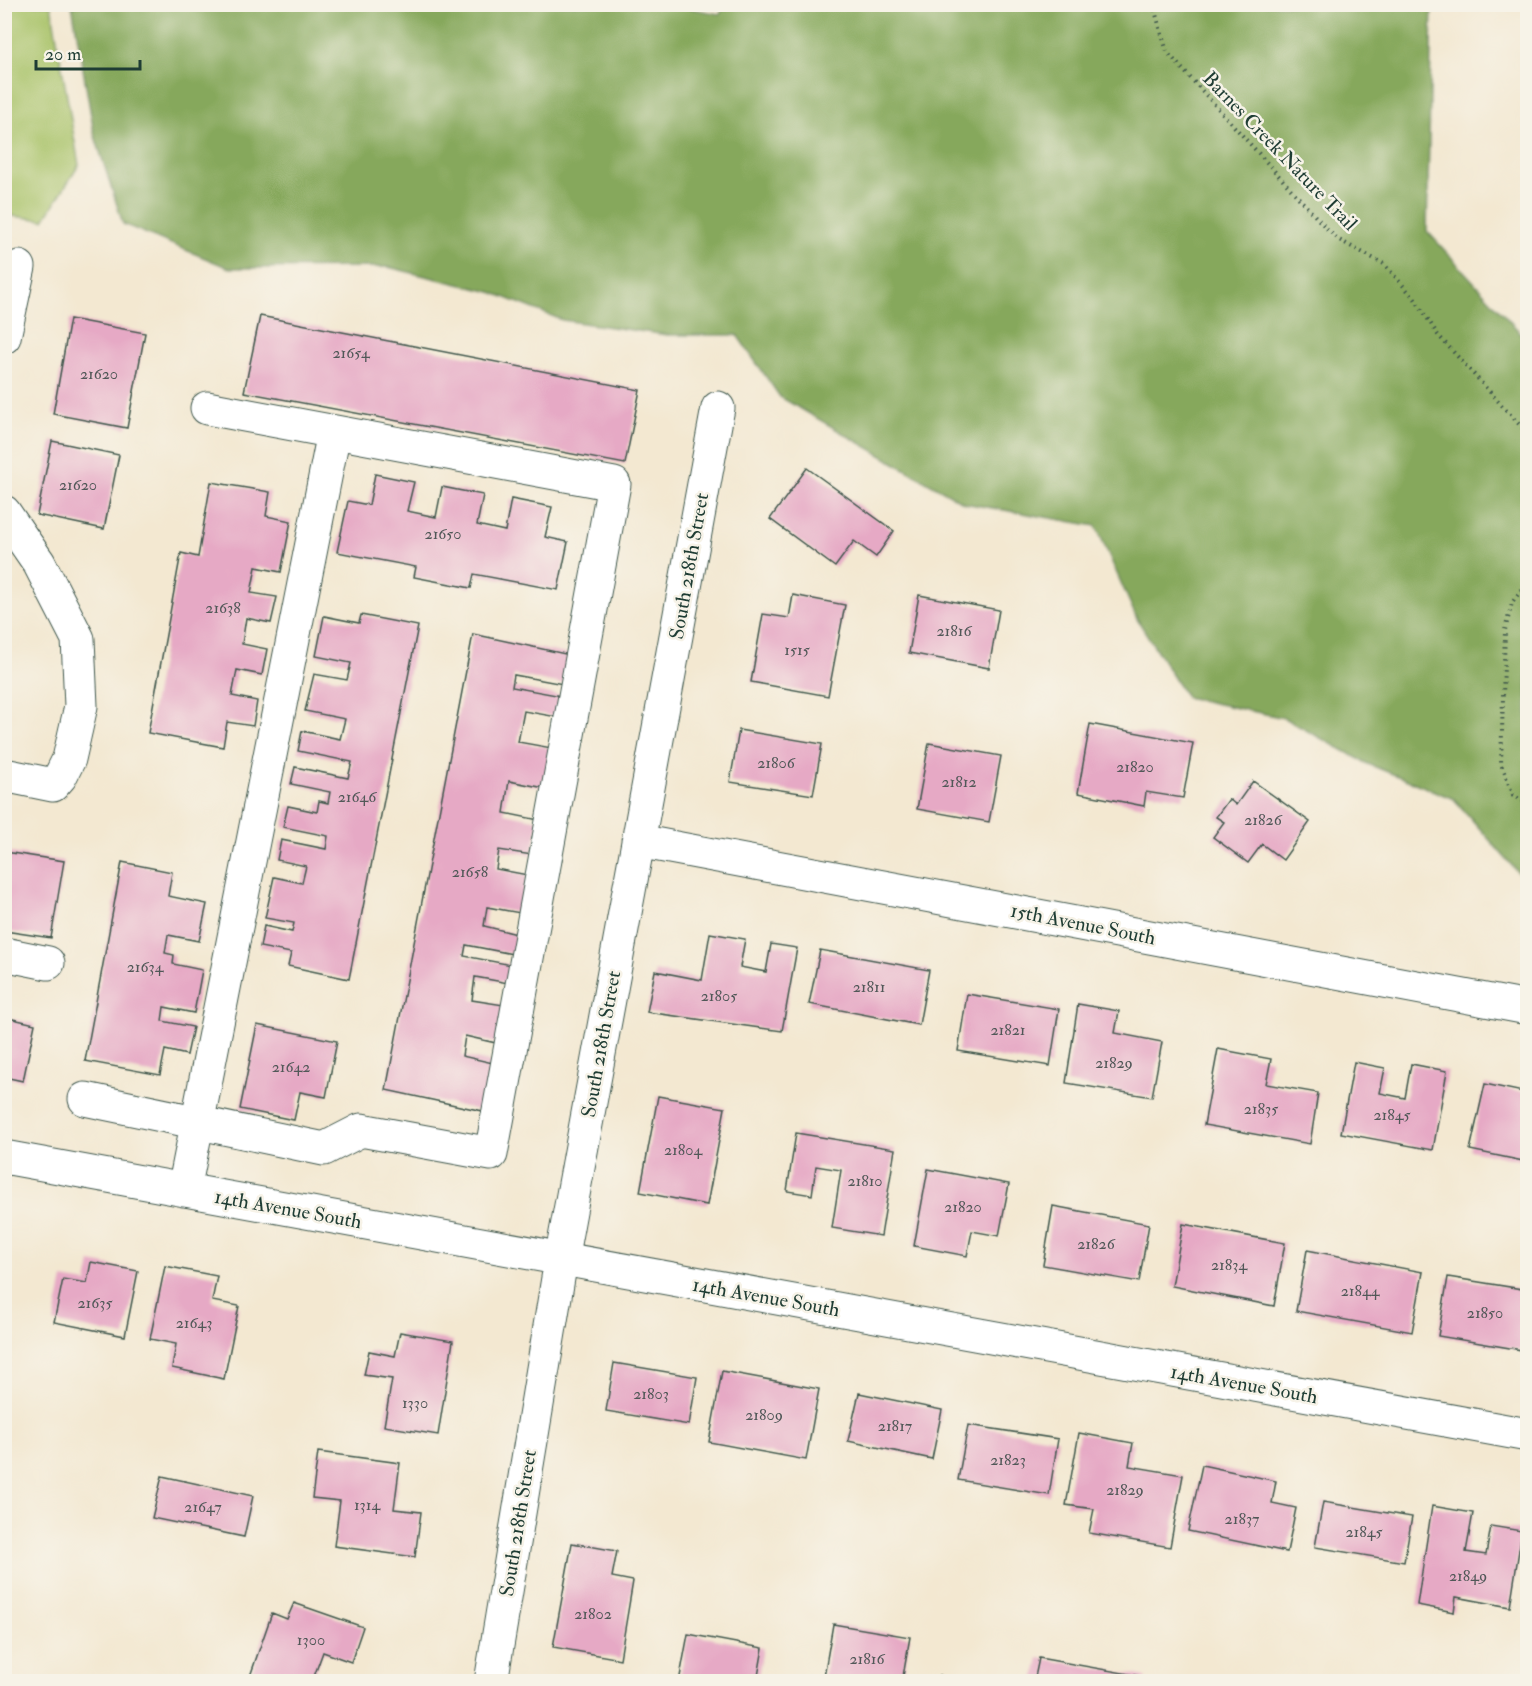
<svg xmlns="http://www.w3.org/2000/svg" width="1532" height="1686" viewBox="0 0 1532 1686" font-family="'IM FELL Double Pica',serif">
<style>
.green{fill:#a8c267;stroke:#64804e;stroke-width:1.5}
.forest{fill:#86a85c;stroke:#527248;stroke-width:1.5}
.building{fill:#e6a9c5}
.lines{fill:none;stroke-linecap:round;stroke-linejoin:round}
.minor-casing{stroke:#3f574c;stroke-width:35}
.path{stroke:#3f574c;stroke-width:4;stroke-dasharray:1.5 4.5;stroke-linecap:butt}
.minor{stroke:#fff;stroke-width:33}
.labels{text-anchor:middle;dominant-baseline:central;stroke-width:5;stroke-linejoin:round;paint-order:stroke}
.number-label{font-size:16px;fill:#515858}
.street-label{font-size:20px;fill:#1f3d34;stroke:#f7f3e8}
</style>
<rect width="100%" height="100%" fill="#f7f3e8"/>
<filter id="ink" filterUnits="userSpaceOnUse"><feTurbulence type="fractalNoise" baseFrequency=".0167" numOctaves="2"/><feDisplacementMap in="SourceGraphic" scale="12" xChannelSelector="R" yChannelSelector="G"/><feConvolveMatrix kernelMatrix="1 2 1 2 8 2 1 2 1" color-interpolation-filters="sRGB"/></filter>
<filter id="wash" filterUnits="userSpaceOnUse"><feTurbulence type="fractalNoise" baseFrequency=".008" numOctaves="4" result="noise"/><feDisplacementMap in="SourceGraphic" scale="24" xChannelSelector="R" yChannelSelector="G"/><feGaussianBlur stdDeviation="1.35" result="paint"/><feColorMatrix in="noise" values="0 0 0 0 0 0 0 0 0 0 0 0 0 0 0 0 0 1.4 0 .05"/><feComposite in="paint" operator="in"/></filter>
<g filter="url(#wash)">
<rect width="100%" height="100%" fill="#f3e8d1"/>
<path class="green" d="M5,4L51,5L79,165L44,220L5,215Z"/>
<path class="forest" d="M673,5L720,14L726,4L1432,5L1427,231L1527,340V883L1454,799L1368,764L1284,718L1186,697L1137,619L1096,526L964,503L780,397L737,335H667L562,320L491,292L388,267L229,268L123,224L94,133L72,5Z"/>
<g id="blocks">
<path class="building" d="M260,316L640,390L625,464L244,392Z
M70,319L145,333L127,428L53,414Z
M52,441L119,455L104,529L37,515Z
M807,468L894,531L876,557L854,541L835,567L770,519Z
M375,474L414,482L407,511L436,517L442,487L483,495L477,525L505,531L511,499L552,507L545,537L568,542L558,590L474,574L471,588L414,577L416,567L337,552L348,501L369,505Z
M211,482L270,492L266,516L291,521L281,572L256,567L251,593L277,597L271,623L246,618L242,644L267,649L262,675L237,670L232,696L257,701L253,726L227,722L223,747L148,733L181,553L198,557Z
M793,595L845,605L828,696L751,682L763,614L789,618Z
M919,595L999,610L989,668L909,653Z
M361,615L418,626L349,979L288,966L291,953L260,947L264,926L292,932L294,923L265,918L274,877L302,883L306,866L277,860L281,840L326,849L328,836L283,827L288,806L317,812L319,801L328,803L330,792L291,784L295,767L348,778L352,762L298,751L302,731L340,739L345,719L305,711L314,674L347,680L351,663L316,656L324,616L359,623Z
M473,634L570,655L563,684L514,675L512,687L562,696L557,717L524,711L518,742L552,748L545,788L509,781L504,813L539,820L532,855L499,850L496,869L528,875L520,913L487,907L484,926L517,934L513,954L466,945L464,956L512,965L508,983L475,977L472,1000L504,1005L496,1043L465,1036L462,1056L493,1063L483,1111L386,1090Z
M1090,724L1193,743L1183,798L1146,792L1144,806L1078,793Z
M739,730L822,744L813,795L730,782Z
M929,743L1001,756L989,822L917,809Z
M1253,781L1310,822L1283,860L1262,844L1248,863L1213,837L1224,822L1216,817L1229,799L1236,805Z
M5,852L64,861L51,938L5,931Z
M122,862L172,872L168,896L207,904L199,941L168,935L165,953L174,955L173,964L202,970L194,1013L164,1007L162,1021L193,1027L187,1055L165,1050L160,1075L85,1061Z
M710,933L745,939L740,967L766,972L771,944L797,948L782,1031L647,1012L655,971L702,980Z
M820,950L929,970L919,1025L809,1004Z
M967,994L1059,1009L1050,1066L958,1051Z
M1078,1004L1119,1011L1115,1033L1162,1042L1152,1097L1066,1083Z
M4,1017L35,1024L23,1081L4,1077Z
M257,1025L337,1041L326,1097L300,1092L294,1120L240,1109Z
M1218,1049L1271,1059L1266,1084L1318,1093L1310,1144L1204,1125Z
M1354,1062L1385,1068L1380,1093L1405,1098L1411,1064L1447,1071L1433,1150L1341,1133Z
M1485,1084L1528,1093V1162L1470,1150Z
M658,1096L725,1108L707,1205L640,1192Z
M796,1133L895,1149L881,1236L832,1228L841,1170L816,1166L812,1195L787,1191Z
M928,1169L1009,1184L999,1236L972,1231L967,1256L914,1246Z
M1053,1206L1149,1224L1139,1282L1043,1265Z
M1183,1224L1285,1243L1274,1306L1172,1286Z
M1307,1250L1423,1272L1412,1332L1296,1311Z
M91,1262L138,1271L125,1336L54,1322L63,1279L87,1283Z
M165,1266L217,1276L212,1301L239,1306L224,1379L172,1368L176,1344L150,1339Z
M1448,1277L1528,1290V1351L1438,1336Z
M400,1332L453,1341L438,1435L384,1426L392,1379L364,1375L369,1351L395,1356Z
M614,1363L697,1377L689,1425L606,1411Z
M722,1371L819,1389L806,1460L709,1442Z
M859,1393L942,1410L932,1459L848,1441Z
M968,1425L1058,1439L1049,1495L958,1480Z
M1079,1433L1133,1443L1129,1466L1183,1475L1170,1547L1089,1533L1094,1509L1066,1505Z
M318,1452L400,1463L394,1509L421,1512L415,1557L334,1546L340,1501L312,1498Z
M1202,1465L1276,1481L1272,1503L1296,1508L1287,1552L1188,1531Z
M162,1476L253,1496L244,1537L152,1518Z
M1323,1502L1412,1517L1404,1562L1315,1547Z
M1432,1506L1473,1513L1466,1552L1486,1555L1491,1526L1522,1531L1510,1607L1456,1597L1454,1612L1417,1605Z
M572,1543L617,1551L612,1577L633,1581L620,1659L553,1647Z
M294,1603L363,1627L351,1662L323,1652L312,1682H248L272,1613L287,1619Z
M833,1624L910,1637L902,1682H823Z
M688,1634L763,1648L757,1682H679Z
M1039,1658L1146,1677L1145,1682H1034Z
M939,1675L966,1681V1682H938Z"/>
</g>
</g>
<g filter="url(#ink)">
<use href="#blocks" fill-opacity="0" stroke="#3f574c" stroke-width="1.5"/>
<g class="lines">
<defs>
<path id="minor" d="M4,337L19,267
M4,512L39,563L78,639L81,706L69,759L60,777L53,785L4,775
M638,841L1528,1008
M4,954L48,963
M85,1099L324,1149L361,1130L491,1154L614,484L207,408
M4,1157L1528,1435
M184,1190L334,432
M491,1682L561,1260L718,408"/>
</defs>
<use href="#minor" class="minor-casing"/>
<path class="path" d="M1153,4L1167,52L1326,228L1339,240L1384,264L1415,299L1438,335L1528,434
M1528,580L1512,603L1505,630L1501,764L1513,795L1528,804"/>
<use href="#minor" class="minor"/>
</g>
</g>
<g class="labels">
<g class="number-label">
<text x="351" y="353">21654</text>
<text x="99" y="374">21620</text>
<text x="78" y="485">21620</text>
<text x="443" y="534">21650</text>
<text x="223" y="608">21638</text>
<text x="954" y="631">21816</text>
<text x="797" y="650">1515</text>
<text x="776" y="763">21806</text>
<text x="1135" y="767">21820</text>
<text x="959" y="782">21812</text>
<text x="357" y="797">21646</text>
<text x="1263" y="820">21826</text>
<text x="470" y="872">21658</text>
<text x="145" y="967">21634</text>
<text x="869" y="987">21811</text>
<text x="719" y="996">21805</text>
<text x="1008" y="1030">21821</text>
<text x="1114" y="1063">21829</text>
<text x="291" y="1067">21642</text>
<text x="1261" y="1109">21835</text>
<text x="1392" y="1115">21845</text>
<text x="683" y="1150">21804</text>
<text x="865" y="1181">21810</text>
<text x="963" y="1207">21820</text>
<text x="1096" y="1244">21826</text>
<text x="1229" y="1265">21834</text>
<text x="1360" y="1291">21844</text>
<text x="95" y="1303">21635</text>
<text x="1485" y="1313">21850</text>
<text x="194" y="1323">21643</text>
<text x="651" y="1394">21803</text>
<text x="415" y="1403">1330</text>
<text x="764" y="1415">21809</text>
<text x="895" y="1426">21817</text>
<text x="1008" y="1460">21823</text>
<text x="1125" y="1490">21829</text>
<text x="367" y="1505">1314</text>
<text x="203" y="1507">21647</text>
<text x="1242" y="1519">21837</text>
<text x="1364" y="1532">21845</text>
<text x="1468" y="1576">21849</text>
<text x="593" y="1614">21802</text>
<text x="311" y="1640">1300</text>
<text x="867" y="1659">21816</text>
</g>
<g class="street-label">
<text transform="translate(1280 151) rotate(46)">Barnes Creek Nature Trail</text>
<text transform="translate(689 566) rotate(-80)">South 218th Street</text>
<text transform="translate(1083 924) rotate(11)">15th Avenue South</text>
<text transform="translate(601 1044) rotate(-80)">South 218th Street</text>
<text transform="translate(288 1209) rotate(10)">14th Avenue South</text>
<text transform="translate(766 1297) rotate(10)">14th Avenue South</text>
<text transform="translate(1244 1384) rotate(10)">14th Avenue South</text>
<text transform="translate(518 1523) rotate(-81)">South 218th Street</text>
</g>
</g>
<rect width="1532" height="1686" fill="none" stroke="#f7f3e8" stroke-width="24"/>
<path d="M36 60v9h104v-9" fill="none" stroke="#1f3d34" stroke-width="3"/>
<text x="45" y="60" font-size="18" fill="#1f3d34" stroke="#f7f3e8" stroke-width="4.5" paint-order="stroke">20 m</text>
</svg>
